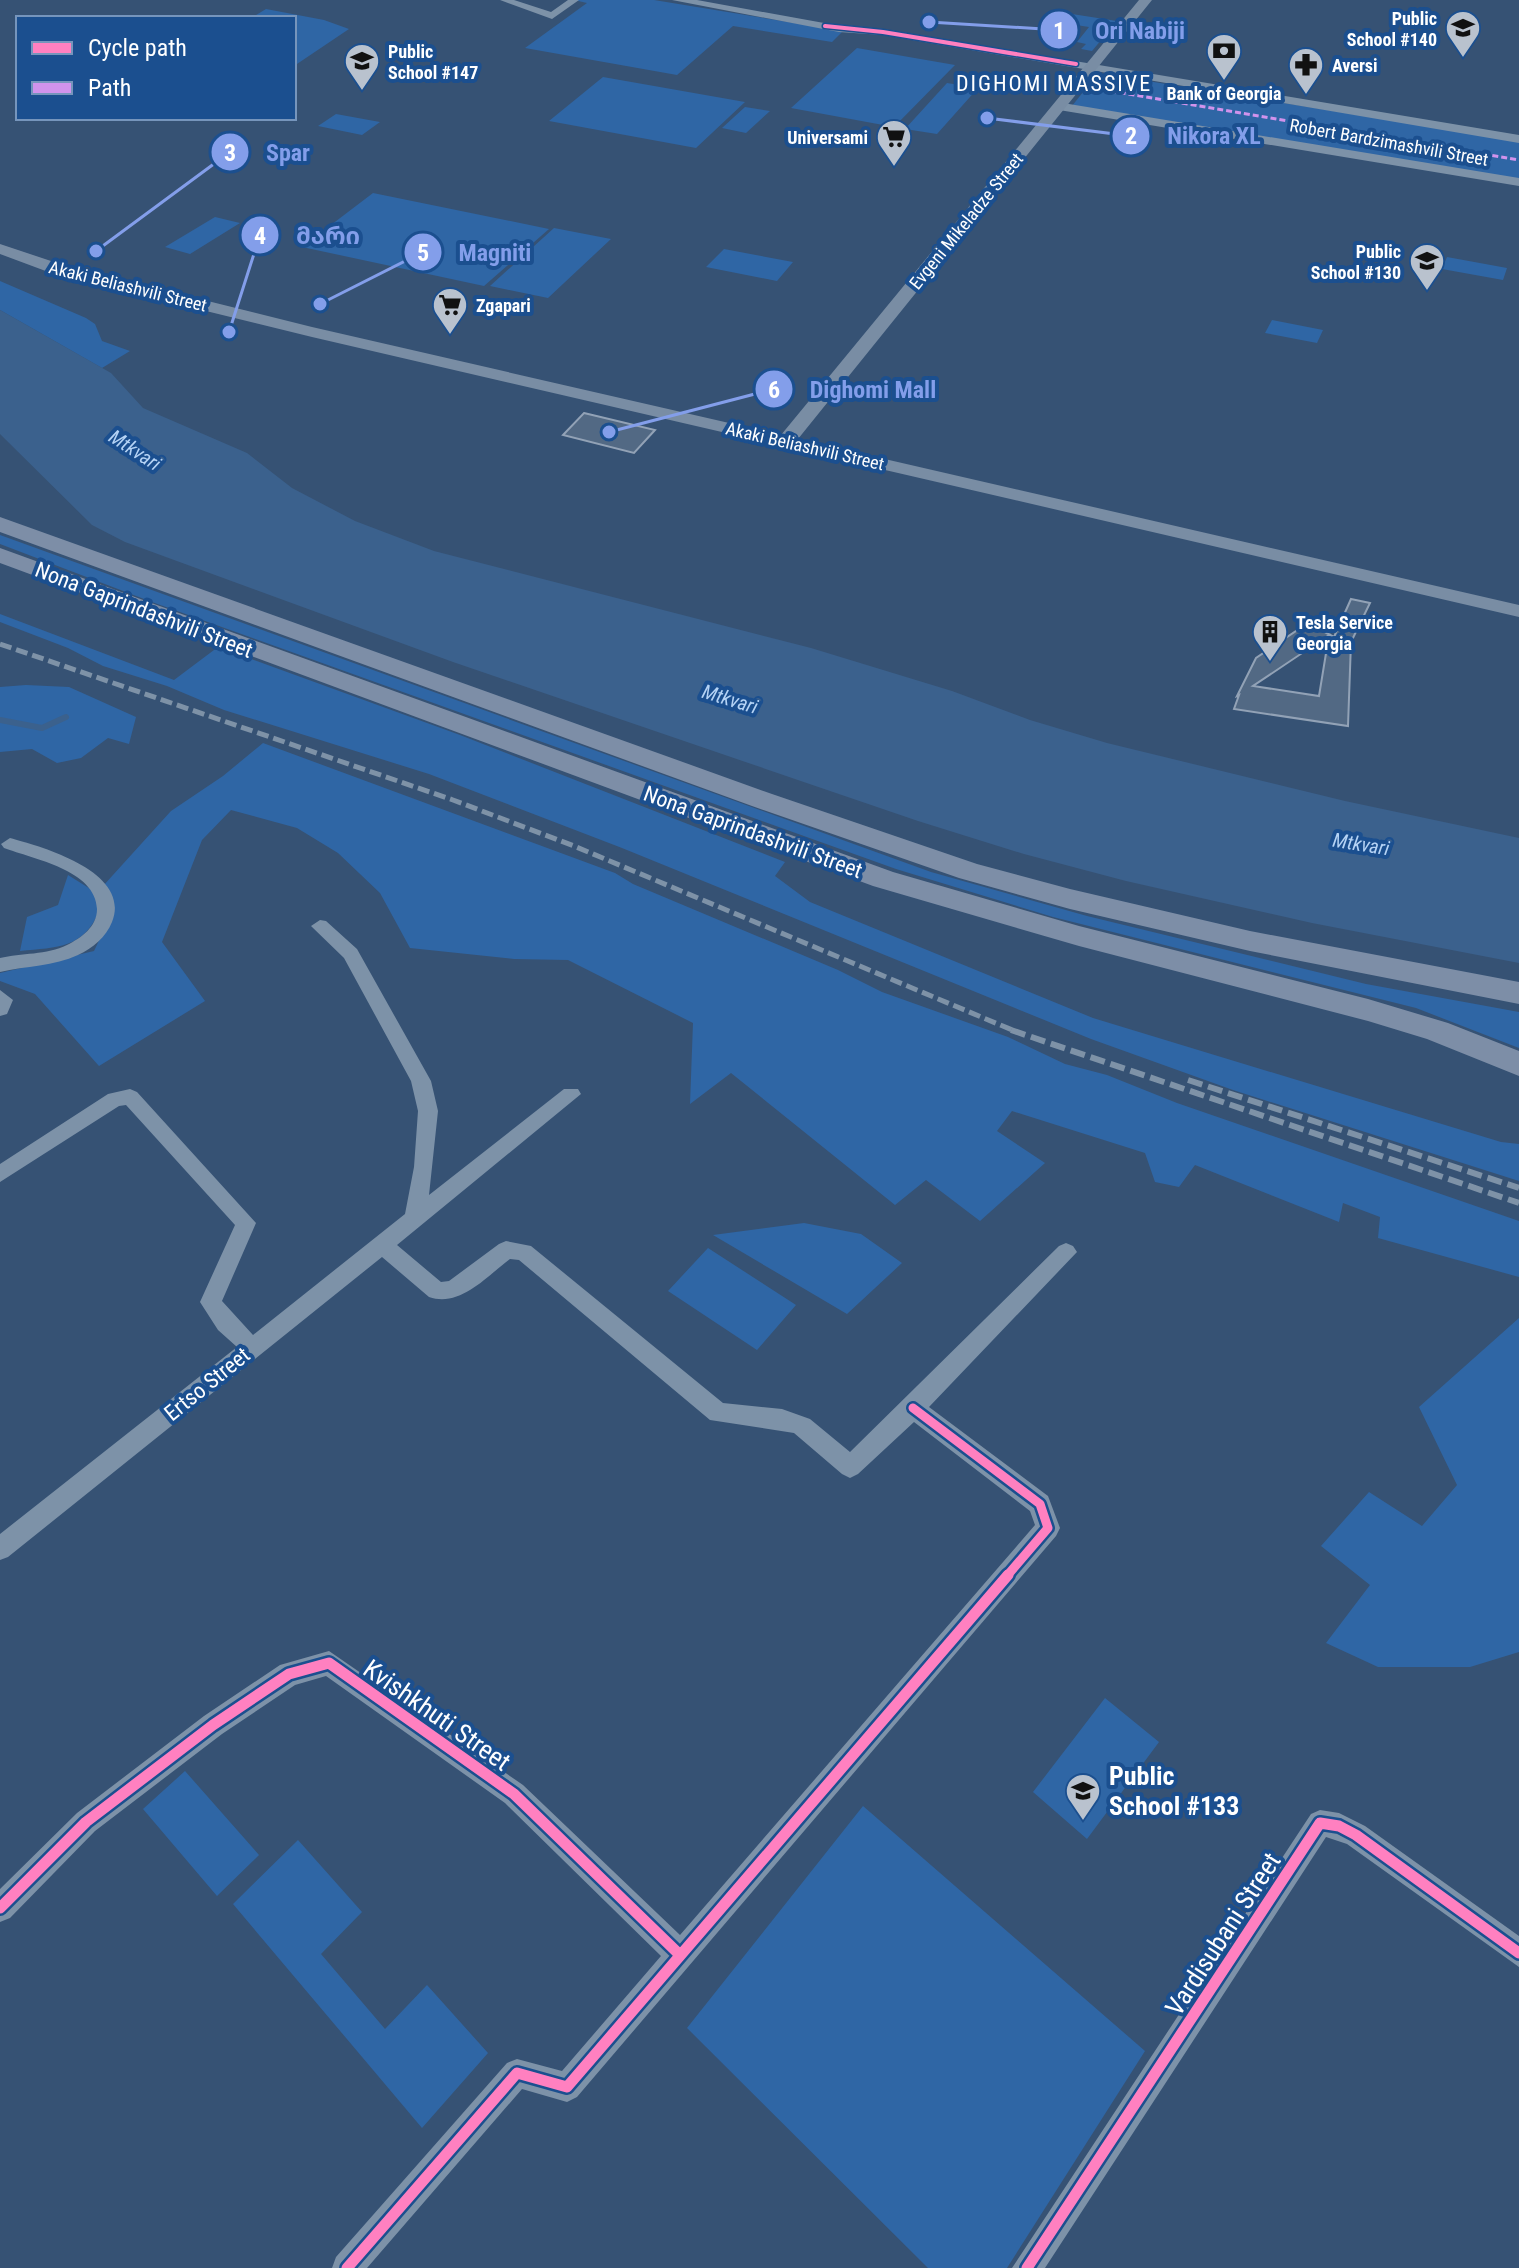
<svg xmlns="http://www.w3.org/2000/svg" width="1519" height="2268" viewBox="0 0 1519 2268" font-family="'Roboto Condensed','Noto Sans Georgian',sans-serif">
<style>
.green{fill:#2f66a5}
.water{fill:#3b618d}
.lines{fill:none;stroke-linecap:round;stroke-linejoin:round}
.stream{stroke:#3b618d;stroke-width:6}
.building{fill:#526984;stroke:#92a2b6;stroke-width:2;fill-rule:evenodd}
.minor{fill:#7d92a8;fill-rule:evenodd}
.tertiary{fill:#7d92a8;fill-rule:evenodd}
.secondary{fill:#798da4;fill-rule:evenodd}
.primary{fill:#7d8ea7;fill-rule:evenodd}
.rail-far1{stroke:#7e92a7;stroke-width:5;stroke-dasharray:12 5;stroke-linecap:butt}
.rail{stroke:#7e92a7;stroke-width:6;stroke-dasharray:15 6;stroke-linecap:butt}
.quiet{stroke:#d193ec;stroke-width:3;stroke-dasharray:6 3;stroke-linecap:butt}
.cycleway-far2-casing{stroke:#1b4f8f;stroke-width:7}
.cycleway-far1-casing{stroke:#1b4f8f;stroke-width:14}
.cycleway-casing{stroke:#1b4f8f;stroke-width:16}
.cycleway-far2{stroke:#ff80c0;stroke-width:4}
.cycleway-far1{stroke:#ff80c0;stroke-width:9}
.cycleway{stroke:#ff80c0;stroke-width:11}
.labels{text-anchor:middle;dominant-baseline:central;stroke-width:8;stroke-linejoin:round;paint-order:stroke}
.far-poi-label{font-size:18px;font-weight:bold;fill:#fff;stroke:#1b4f8f;text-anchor:start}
.far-street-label{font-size:18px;fill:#fff;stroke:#1b4f8f}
.far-water-label{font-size:20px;font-style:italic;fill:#b5d3f5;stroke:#1b4f8f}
.far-quarter-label{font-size:22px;letter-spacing:2px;fill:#fff;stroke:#1b4f8f}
.street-label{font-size:22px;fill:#fff;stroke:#1b4f8f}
.near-street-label{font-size:26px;fill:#fff;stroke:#1b4f8f}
.near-poi-label{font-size:26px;font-weight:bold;fill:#fff;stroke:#1b4f8f;text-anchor:start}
.leader{fill:none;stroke:#839eea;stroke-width:3}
.callout-dot{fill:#839eea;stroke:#1b4f8f;stroke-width:3}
.mark-label{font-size:24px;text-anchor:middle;font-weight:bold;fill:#fff}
.callout-label{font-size:24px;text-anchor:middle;font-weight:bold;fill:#839eea;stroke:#1b4f8f;stroke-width:8;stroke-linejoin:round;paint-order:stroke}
</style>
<rect width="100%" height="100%" fill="#365274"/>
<path class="green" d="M574,0H654L843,31L832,42L733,26L677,75L525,48L587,3Z
M266,9L324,20L349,29L294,66V18H251Z
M1072,14L1117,21L1092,51L1081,49L1086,44L1077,42L1089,27L1063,23Z
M857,48L955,65L894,127L791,108Z
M1098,73L1519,141V180L1072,106Z
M603,77L745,102L696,148L549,121Z
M947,83L978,88L937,134L905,129Z
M745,107L770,111L746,133L722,128Z
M336,114L380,122L362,135L318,126Z
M373,193L549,229L484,286L302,247Z
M215,217L240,223L190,254L165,247Z
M554,228L611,239L548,298L490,286Z
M724,249L793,262L777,281L706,267Z
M1447,257L1507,268L1503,280L1442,269Z
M0,281L86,318L95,324L102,341L130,351L102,368L0,310Z
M1272,320L1323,330L1317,343L1265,333Z
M0,535L931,872L1087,916L1366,984L1519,1012V1048L1416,1008L1053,917L896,869L152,602L0,544Z
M0,614L174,680L218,647L460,735L785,862L775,876L810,902L1093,1018L1501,1142L1519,1144V1181L1233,1090L1091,1039L622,848L429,774L224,710L167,686L103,666L68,648L0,622Z
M26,685L69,687L136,717L129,744L108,738L81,758L57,763L32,749L0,752V687Z
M263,743L615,873L633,884L838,970L882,992L1008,1037L1065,1064L1107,1075L1177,1103L1519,1221V1277L1378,1238L1380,1217L1343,1203L1339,1222L1195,1165L1179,1187L1155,1182L1145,1153L1012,1111L997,1131L1045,1163L980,1221L926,1180L895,1205L731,1073L690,1104L693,1023L568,960L514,959L410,948L380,893L338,853L297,828L231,810L202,840L162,942L205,1001L99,1066L35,994L0,981V973L94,951L114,909L103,886L171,811L223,776Z
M68,875L92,890L100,909C84,949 58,947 20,951L27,917L58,905Z
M804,1223L861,1234L902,1263L847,1314L713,1235Z
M708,1248L796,1305L757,1350L668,1291Z
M1519,1318V1652L1470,1667H1378L1326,1643L1370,1585L1321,1546L1369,1492L1422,1526L1457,1485L1419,1407Z
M1105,1698L1159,1742L1087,1839L1033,1792Z
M185,1771L259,1855L217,1896L143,1809Z
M863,1806L1145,2051L1007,2268H928L687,2028Z
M298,1840L362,1912L321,1954L385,2029L427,1985L488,2053L422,2128L233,1904Z"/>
<path class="water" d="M0,310L111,373L143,408L247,453L292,488L355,521L434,551L811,648L952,691L1030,720L1107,743L1345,801L1519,838V963L1312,923L1126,881L1024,854L918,821L453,662L125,542L92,525L0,434Z"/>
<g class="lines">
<path class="stream" d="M0,720L42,728L66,717"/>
</g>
<path class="building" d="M584,413L655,430L634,453L563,435Z
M1351,599L1370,603L1351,642L1348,726L1234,709L1239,695L1237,696L1256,658L1308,623L1334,637ZM1329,635L1319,696L1253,686Z"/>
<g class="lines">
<path class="minor" d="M500,0H514L551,12L568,0H579L552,19Z
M10,838C43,847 132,872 112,922C106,937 93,948 78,955C54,966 26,966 0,972V958C21,953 47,955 67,945C81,938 97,927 97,909C96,870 33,859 4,848L1,844Z
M320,920L326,921L357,949L431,1081L438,1111L429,1195L564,1089H578L581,1094L397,1245L441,1282L449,1281L499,1244L506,1241L531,1246L723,1403L782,1409L810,1419L850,1452L1059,1246L1066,1243L1073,1246L1077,1252L929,1407L1048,1496L1060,1528L1056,1536L577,2097L567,2102L522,2089L367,2268H332L336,2257L507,2063L517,2059L562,2071L661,1956L505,1803L326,1676L295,1685L222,1734L95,1831L10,1918L0,1922V1889L77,1813L204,1716L280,1665L329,1651L523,1785L680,1935L1035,1525L1030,1511L914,1422L858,1474L850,1478L842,1474L794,1433L710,1420L519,1260L510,1259C487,1276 460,1308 429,1297L382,1257L8,1557L0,1560V1534L237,1347L218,1330L200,1302L235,1225L126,1105L119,1106L0,1182V1164L108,1094L130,1089L137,1092L256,1223L222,1301L253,1335L405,1214L414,1167L418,1111L411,1081L344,958L311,926Z
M0,990L13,1000L7,1014L0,1016Z
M1320,1810L1339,1813L1365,1826L1519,1936V1967L1347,1844L1326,1837L1045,2268H1012L1311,1814Z"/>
<path class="tertiary" d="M672,0H697L824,23L883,29L1519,135V143L883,35L839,32Z
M1063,103L1519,178V186L1059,110V104Z"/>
<path class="secondary" d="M1139,0H1152L798,439L1519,605V617L312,337L51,273L0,254V244L63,265L312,327L781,435Z"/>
<path class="primary" d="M0,517L772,794L977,864L1070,889L1250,931L1519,982V1004L1250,951L1070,909L959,878L752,806L0,532Z
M0,548L893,872L1079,926L1368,999L1448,1023L1519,1051V1076L1427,1039L1368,1021L1079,946L873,886L0,563Z"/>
<path class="rail-far1" d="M0,644L453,800L574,846L1017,1032"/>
<path class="rail" d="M1011,1030L1519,1203
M1188,1080L1519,1188"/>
<path class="quiet" d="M1093,88L1519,160"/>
<defs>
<path id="cycleway-far2" d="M825,26L883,32L1076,64"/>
<path id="cycleway-far1" d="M913,1408L1040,1504L1048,1528L1006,1577"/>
<path id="cycleway" d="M0,1908L86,1822L213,1725L289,1674L329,1663L514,1794L680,1955
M347,2268L517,2073L567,2087L1008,1575
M1027,2268L1320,1823L1339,1826L1356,1835L1519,1953"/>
</defs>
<use href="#cycleway-far2" class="cycleway-far2-casing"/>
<use href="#cycleway-far1" class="cycleway-far1-casing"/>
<use href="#cycleway" class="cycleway-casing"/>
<use href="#cycleway-far2" class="cycleway-far2"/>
<use href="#cycleway-far1" class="cycleway-far1"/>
<use href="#cycleway" class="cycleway"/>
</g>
<defs>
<symbol id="school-pin" viewBox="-11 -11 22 30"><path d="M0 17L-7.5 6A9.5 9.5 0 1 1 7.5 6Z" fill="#b9c2ce" stroke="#1b4f8f"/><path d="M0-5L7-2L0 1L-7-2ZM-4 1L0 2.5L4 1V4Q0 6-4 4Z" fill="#111"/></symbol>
<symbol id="bank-pin" viewBox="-11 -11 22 30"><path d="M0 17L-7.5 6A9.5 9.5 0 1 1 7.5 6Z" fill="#b9c2ce" stroke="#1b4f8f"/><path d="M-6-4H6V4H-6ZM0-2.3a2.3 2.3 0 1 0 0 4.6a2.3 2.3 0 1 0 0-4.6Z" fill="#111"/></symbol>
<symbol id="pharmacy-pin" viewBox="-11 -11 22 30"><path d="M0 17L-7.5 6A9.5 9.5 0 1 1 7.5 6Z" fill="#b9c2ce" stroke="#1b4f8f"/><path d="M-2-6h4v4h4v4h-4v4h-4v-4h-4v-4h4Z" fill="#111"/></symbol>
<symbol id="supermarket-pin" viewBox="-11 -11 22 30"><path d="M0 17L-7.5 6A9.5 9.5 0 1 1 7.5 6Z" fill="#b9c2ce" stroke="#1b4f8f"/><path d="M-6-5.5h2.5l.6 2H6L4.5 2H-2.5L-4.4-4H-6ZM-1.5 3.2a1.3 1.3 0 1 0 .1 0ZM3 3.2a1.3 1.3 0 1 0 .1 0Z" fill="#111"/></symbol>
<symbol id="building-pin" viewBox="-11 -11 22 30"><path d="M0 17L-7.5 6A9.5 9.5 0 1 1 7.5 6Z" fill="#b9c2ce" stroke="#1b4f8f"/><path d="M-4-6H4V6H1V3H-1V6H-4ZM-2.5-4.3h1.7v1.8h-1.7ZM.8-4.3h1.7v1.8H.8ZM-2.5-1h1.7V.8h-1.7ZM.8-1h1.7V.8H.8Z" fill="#111"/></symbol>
</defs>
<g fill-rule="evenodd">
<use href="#school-pin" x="1443" y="8" width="40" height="54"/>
<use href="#bank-pin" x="1204" y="31" width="40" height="54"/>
<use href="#school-pin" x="342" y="41" width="40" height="54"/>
<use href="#pharmacy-pin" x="1286" y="45" width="40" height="54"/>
<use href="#supermarket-pin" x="874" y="117" width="40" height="54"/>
<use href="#school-pin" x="1407" y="241" width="40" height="54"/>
<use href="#supermarket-pin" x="430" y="285" width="40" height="54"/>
<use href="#building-pin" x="1250" y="612" width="40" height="54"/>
<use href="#school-pin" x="1063" y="1771" width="40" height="54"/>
</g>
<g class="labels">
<g class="far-poi-label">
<text x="1437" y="18" text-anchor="end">Public<tspan x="1437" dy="21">School #140</tspan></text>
<text x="388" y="51">Public<tspan x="388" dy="21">School #147</tspan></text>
<text x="1332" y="65">Aversi</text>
<text x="1224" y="93" text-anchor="middle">Bank of Georgia</text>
<text x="868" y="137" text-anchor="end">Universami</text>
<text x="1401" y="251" text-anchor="end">Public<tspan x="1401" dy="21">School #130</tspan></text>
<text x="476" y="305">Zgapari</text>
<text x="1296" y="622">Tesla Service<tspan x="1296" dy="21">Georgia</tspan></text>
</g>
<g class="far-street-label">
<text transform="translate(1389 142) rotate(10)">Robert Bardzimashvili Street</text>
<text transform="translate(966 221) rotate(-51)">Evgeni Mikeladze Street</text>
<text transform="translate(128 286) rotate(14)">Akaki Beliashvili Street</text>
<text transform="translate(805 446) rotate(13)">Akaki Beliashvili Street</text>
</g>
<g class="far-water-label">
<text transform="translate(135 450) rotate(33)">Mtkvari</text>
<text transform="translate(730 699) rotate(17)">Mtkvari</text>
<text transform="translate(1361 844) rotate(9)">Mtkvari</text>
</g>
<g class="far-quarter-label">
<text x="1054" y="83">DIGHOMI MASSIVE</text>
</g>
<g class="street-label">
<text transform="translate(144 610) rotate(21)">Nona Gaprindashvili Street</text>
<text transform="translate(753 832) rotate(20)">Nona Gaprindashvili Street</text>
<text transform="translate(207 1384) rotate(-39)">Ertso Street</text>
</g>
<g class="near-street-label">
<text transform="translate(437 1715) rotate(35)">Kvishkhuti Street</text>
<text transform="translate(1223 1934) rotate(-57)">Vardisubani Street</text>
</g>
<g class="near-poi-label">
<text x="1109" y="1776">Public<tspan x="1109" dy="30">School #133</tspan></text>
</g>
</g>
<path class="leader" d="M929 22L1059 30M987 118L1131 136M96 251L230 152M229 332L260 235M320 304L423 252M609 432L774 389"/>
<g class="callout-dot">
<circle cx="929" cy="22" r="8"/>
<circle cx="987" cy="118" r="8"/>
<circle cx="96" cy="251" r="8"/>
<circle cx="229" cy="332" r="8"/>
<circle cx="320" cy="304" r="8"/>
<circle cx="609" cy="432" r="8"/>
<circle cx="1059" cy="30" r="20"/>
<circle cx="1131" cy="136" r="20"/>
<circle cx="230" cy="152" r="20"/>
<circle cx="260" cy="235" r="20"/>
<circle cx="423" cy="252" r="20"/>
<circle cx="774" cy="389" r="20"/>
</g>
<g class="mark-label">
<text x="1059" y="39">1</text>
<text x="1131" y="144">2</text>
<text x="230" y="161">3</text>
<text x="260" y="244">4</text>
<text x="423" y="261">5</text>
<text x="774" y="398">6</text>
</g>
<g class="callout-label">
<text x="1140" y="39">Ori Nabiji</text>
<text x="1214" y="144">Nikora XL</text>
<text x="288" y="161">Spar</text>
<text x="328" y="244">მარი</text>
<text x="495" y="261">Magniti</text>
<text x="873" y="398">Dighomi Mall</text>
</g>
<rect x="16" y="16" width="280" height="104" fill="#1b4f8f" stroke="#7695bc" stroke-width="2"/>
<rect x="32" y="42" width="40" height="12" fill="#ff80c0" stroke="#7695bc" stroke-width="2"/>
<text x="88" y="56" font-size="24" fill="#ffffff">Cycle path</text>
<rect x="32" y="82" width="40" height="12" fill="#d193ec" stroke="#7695bc" stroke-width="2"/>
<text x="88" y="96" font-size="24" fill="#ffffff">Path</text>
</svg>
